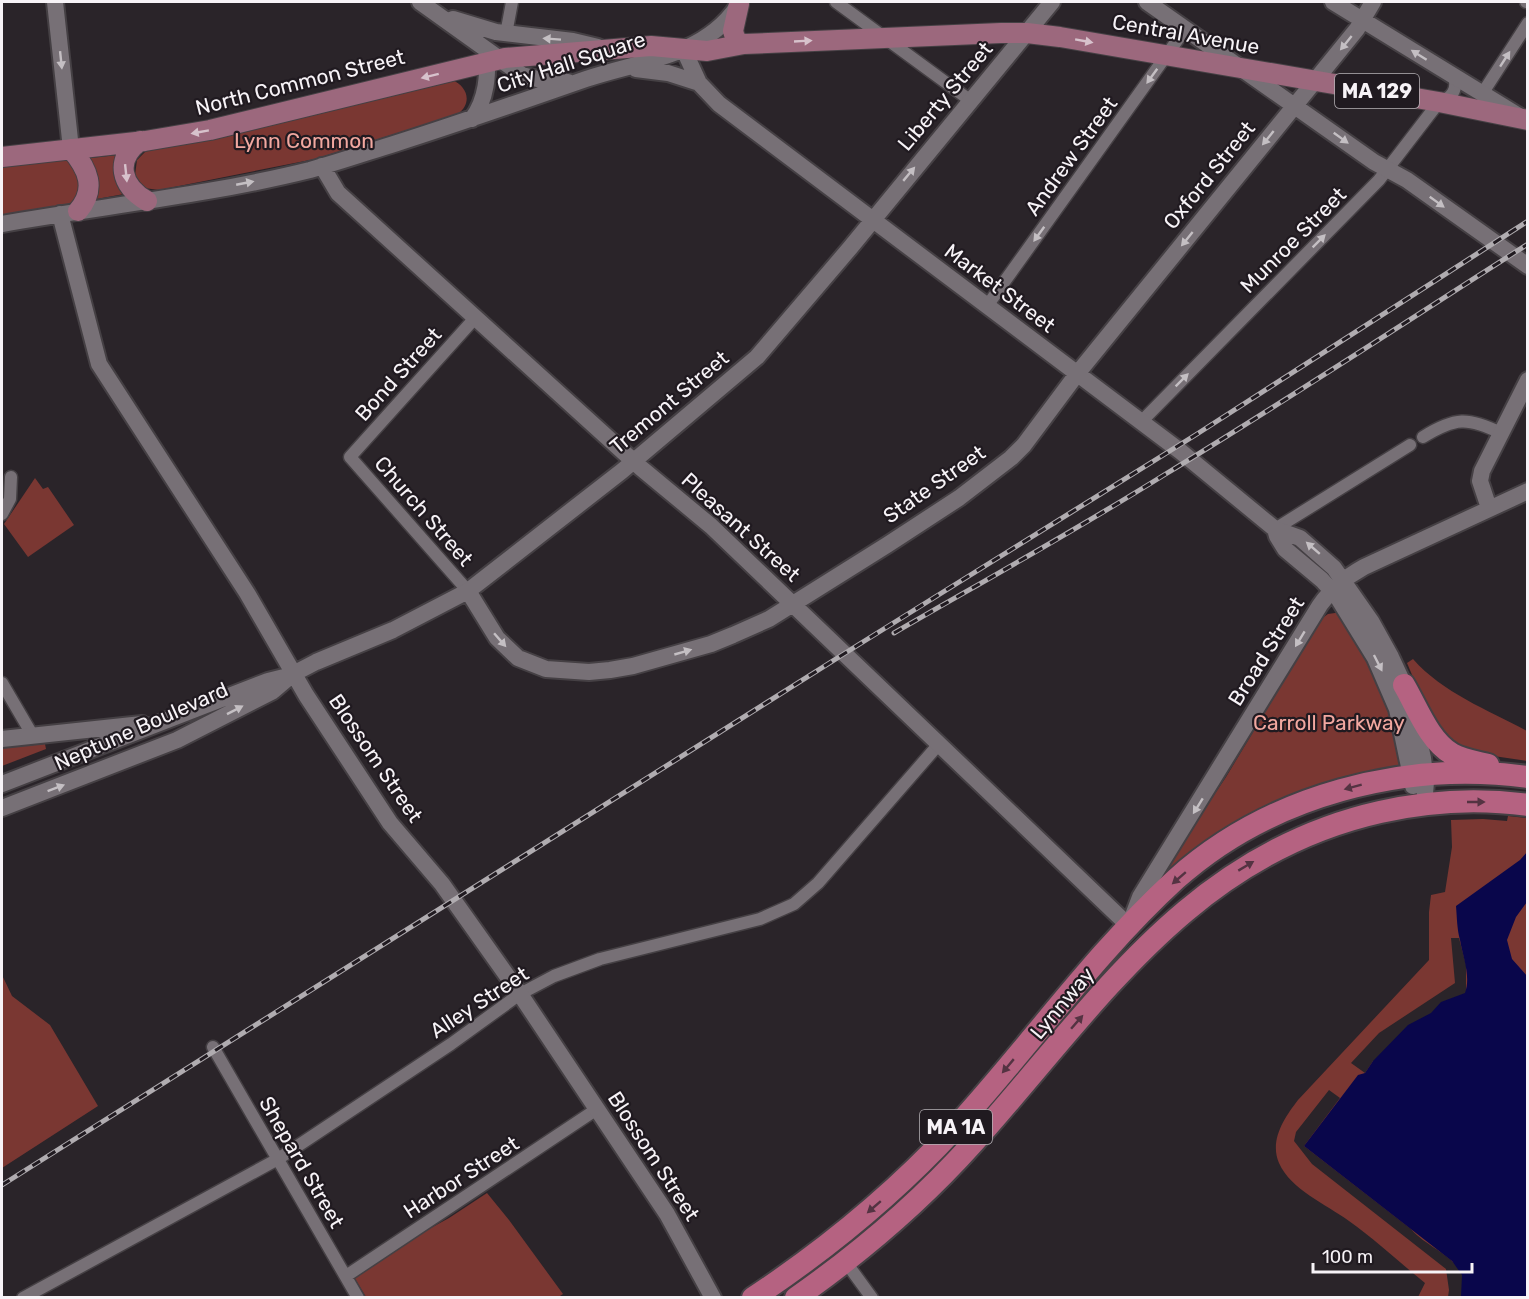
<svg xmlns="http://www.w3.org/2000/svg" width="1529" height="1299" viewBox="0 0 1529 1299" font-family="Rubik,sans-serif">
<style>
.green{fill:#7a3732}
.water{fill:#09064b}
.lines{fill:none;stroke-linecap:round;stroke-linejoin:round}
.street-casing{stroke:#454044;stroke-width:15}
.secondary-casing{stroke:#454044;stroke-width:20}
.primary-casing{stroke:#454044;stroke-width:22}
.highway-casing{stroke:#454044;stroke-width:26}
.street{stroke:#777076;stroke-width:12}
.secondary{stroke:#777076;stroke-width:16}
.primary{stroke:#9c687d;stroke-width:20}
.highway{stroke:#b56281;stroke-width:22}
.rail-casing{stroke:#b0acb0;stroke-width:5}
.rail{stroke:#201a20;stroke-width:3;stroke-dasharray:9;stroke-linecap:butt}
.oneway{fill:#c4bfc3}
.oneway2{fill:#d7c2cc}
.oneway3{fill:#543342}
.labels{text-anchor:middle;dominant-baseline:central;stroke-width:4.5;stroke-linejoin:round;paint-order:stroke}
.shield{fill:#201a20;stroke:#b6b2b6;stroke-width:1.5}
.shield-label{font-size:20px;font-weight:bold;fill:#f7f3f7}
.street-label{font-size:21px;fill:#f7f3f7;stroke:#201a20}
.park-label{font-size:21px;fill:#f2a8a0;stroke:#201a20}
</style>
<rect width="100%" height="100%" fill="#2a2429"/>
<path class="green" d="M452,80C467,86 473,102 458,114L315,159L159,190L144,188L135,175L137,160L146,151L236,134Z
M117,155L124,194L97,199L98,177L90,158Z
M68,159L71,161L83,188L70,205L2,217V164Z
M35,478L43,489L48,487L74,525L28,557L4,524Z
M1335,613H1338L1353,633L1386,698L1401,761L1400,766L1368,775L1146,897L1226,777L1321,619L1328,614Z
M1413,659C1443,693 1488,710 1527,731V761L1466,752L1435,729L1407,663Z
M45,744L46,749L2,766V748Z
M1508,816L1527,818V1006L1466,991V965L1459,938H1451L1455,983L1379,1033L1351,1063L1365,1073L1373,1061L1400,1093L1462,1275C1453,1254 1425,1246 1411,1229L1304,1146L1340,1098L1329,1090L1296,1132L1294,1141L1312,1164L1446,1269L1449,1290L1448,1297H1418L1425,1283C1400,1263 1376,1240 1349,1221C1326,1204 1291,1190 1279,1163C1269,1140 1285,1117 1298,1100L1429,960V912L1431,895L1445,892L1452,847L1451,820L1483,819L1507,821Z
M2,975L12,996L50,1025L98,1106L2,1168Z
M487,1193L509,1220L563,1294L557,1298L366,1297L351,1272L449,1218Z"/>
<path class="water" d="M1527,852V902L1516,917L1507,940L1512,959L1527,976V1297H1461L1462,1275L1452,1261L1304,1146L1358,1075L1365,1073L1373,1061L1408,1025L1431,1013L1441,1002L1465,993C1471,977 1463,957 1460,940C1457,929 1457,918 1456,906L1520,860Z"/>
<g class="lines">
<defs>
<path id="street" d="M836,2L971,101
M1526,2H1528
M506,34L512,2
M1482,94L1528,23
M987,306L1186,28
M1141,422L1379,180L1439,102C1452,98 1458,90 1454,76
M1423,437C1455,417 1468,417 1501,433
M2,514L10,499L11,477
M1275,529L1410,445
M468,591L350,457L475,318
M2,683L33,736
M213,1047L358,1298
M845,1261L872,1298
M346,1276L597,1109
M23,1298L278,1159L451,1044L520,994L554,976L600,959L760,919L794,904L818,883L939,744"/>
<path id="secondary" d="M55,2L71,149
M420,2L522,75L545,81L568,82
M1147,2L1374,162L1407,180L1528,266
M1333,2L1519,116
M453,19L496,32L573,41L598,47
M683,48L699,83L719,104L1180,451L1275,529L1300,538L1334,568L1371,621L1391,657L1404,685L1413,714L1423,758L1426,782L1424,805
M636,69L668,73L699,83
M472,119C487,99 488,75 487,51
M322,166L338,193L641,468L711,526L1129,926L1140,897L1320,605C1332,588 1346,577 1364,567L1528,491
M60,214L99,364L247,593L306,695L390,823L442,884L520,994L667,1214L713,1298
M2,224C104,206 209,195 310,170C339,162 368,152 397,143C460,123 523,101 586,79C639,61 703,57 737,7
M1489,508L1480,481L1482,471L1528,380
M1275,529L1277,536L1285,549L1322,580L1338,598L1375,658L1397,709L1413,786
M468,591L497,638L518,658L546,669L589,672L610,670L633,666L711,644L733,635L769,619L887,545L959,498L1011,458L1024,445L1077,374L1357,29L1373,2
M2,739L142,724
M2,784L268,681L284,677
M2,808L177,740L273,691L293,674L316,662L393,630L468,591L622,471L757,357L850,248L1052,2"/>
<path id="primary" d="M739,4L733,31L736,41L744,44
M140,141C114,160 121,186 147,201
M71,149C88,169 97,189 78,211
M2,157L145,141L210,130L505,58L651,46L707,51L744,44L1001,33H1027L1060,37L1439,102L1528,120"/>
<path id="highway" d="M1404,685C1417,707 1429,741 1452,754C1463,760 1476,762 1488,765
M753,1298C827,1249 895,1193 955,1128C1030,1046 1094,954 1176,879C1270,795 1405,760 1528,777
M796,1298C860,1253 921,1201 973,1143C1095,1007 1189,855 1380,812C1428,801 1479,798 1528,805"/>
</defs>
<use href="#street" class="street-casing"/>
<use href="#secondary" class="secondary-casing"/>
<use href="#primary" class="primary-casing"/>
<use href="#highway" class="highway-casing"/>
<use href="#street" class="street"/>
<use href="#secondary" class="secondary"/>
<use href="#primary" class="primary"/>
<use href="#highway" class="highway"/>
<defs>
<path id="rail" d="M894,633C984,581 1076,530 1164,475C1287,400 1407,321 1528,244
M2,1185L858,645L1197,434L1528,221"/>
</defs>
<use href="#rail" class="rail-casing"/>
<use href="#rail" class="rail"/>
</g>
<defs><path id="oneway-solid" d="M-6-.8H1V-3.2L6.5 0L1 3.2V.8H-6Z" transform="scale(1.5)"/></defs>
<g class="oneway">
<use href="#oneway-solid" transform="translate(552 39) rotate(-176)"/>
<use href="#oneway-solid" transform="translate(1346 43) rotate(129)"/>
<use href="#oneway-solid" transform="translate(1419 55) rotate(-148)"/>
<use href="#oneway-solid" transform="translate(1505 59) rotate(-57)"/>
<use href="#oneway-solid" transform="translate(61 60) rotate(84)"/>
<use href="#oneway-solid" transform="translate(1152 76) rotate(126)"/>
<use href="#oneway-solid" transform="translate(1268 138) rotate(129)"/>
<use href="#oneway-solid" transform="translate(1341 138) rotate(36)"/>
<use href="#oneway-solid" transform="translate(909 174) rotate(-50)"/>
<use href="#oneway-solid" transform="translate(245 183) rotate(-11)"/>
<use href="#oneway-solid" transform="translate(1437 202) rotate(36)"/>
<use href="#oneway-solid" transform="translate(1039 234) rotate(126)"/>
<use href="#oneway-solid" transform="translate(1187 239) rotate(129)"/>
<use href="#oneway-solid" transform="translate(1319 241) rotate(-45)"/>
<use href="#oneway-solid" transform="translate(1182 380) rotate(-45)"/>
<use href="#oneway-solid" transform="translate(1313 548) rotate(-139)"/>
<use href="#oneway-solid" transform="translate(1300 639) rotate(121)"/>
<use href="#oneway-solid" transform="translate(500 640) rotate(49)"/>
<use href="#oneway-solid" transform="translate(683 652) rotate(-16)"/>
<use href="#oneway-solid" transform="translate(1378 663) rotate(63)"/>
<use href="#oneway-solid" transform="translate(235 710) rotate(-27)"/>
<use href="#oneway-solid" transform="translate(56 788) rotate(-21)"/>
<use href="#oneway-solid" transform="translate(1198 806) rotate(122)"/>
</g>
<g class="oneway2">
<use href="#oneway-solid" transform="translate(803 41) rotate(-3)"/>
<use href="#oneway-solid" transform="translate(1084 41) rotate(10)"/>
<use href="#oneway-solid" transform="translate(430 76) rotate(166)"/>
<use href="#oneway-solid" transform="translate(200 132) rotate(170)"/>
<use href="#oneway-solid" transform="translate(126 173) rotate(84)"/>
</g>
<g class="oneway3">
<use href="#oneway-solid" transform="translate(1353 787) rotate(165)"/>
<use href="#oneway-solid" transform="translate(1476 802)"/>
<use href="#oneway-solid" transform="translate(1246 866) rotate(-31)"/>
<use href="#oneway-solid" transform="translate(1179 878) rotate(139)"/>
<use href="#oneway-solid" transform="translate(1077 1022) rotate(-49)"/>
<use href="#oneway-solid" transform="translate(1008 1066) rotate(130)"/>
<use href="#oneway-solid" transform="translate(874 1207) rotate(139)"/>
</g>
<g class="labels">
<g class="shield">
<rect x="1335" y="74" width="84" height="34" rx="4.5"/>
<rect x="920" y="1110" width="72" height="34" rx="4.5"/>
</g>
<g class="shield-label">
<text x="1377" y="91">MA 129</text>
<text x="956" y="1127">MA 1A</text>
</g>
<g class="street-label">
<text transform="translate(1186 34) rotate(10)">Central Avenue</text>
<text transform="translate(571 62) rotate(-18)">City Hall Square</text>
<text transform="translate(300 82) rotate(-14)">North Common Street</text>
<text transform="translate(945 96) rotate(-50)">Liberty Street</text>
<text transform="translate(1071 156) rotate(-54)">Andrew Street</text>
<text transform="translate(1209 175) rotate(-51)">Oxford Street</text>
<text transform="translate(1293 240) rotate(-45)">Munroe Street</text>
<text transform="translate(1000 288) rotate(37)">Market Street</text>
<text transform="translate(398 374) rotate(-48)">Bond Street</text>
<text transform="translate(669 402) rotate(-40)">Tremont Street</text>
<text transform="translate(934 484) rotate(-35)">State Street</text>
<text transform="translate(424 511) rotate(49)">Church Street</text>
<text transform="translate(741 527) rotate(42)">Pleasant Street</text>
<text transform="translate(1266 651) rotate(-58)">Broad Street</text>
<text transform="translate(141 726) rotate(-24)">Neptune Boulevard</text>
<text transform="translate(376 758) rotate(56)">Blossom Street</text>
<text transform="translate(479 1002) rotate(-33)">Alley Street</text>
<text transform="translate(1062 1003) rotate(-50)">Lynnway</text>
<text transform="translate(654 1156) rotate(57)">Blossom Street</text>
<text transform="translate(302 1162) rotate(60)">Shepard Street</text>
<text transform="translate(461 1177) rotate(-33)">Harbor Street</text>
</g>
<g class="park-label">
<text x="304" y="140">Lynn Common</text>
<text x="1329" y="722">Carroll Parkway</text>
</g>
</g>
<rect width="1529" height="1299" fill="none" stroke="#f7f3f7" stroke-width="6"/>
<path d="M1313 1263v9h159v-9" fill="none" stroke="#f7f3f7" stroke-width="3"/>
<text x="1322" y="1263" font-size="18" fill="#f7f3f7" stroke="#201a20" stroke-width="4.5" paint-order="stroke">100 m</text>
</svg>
